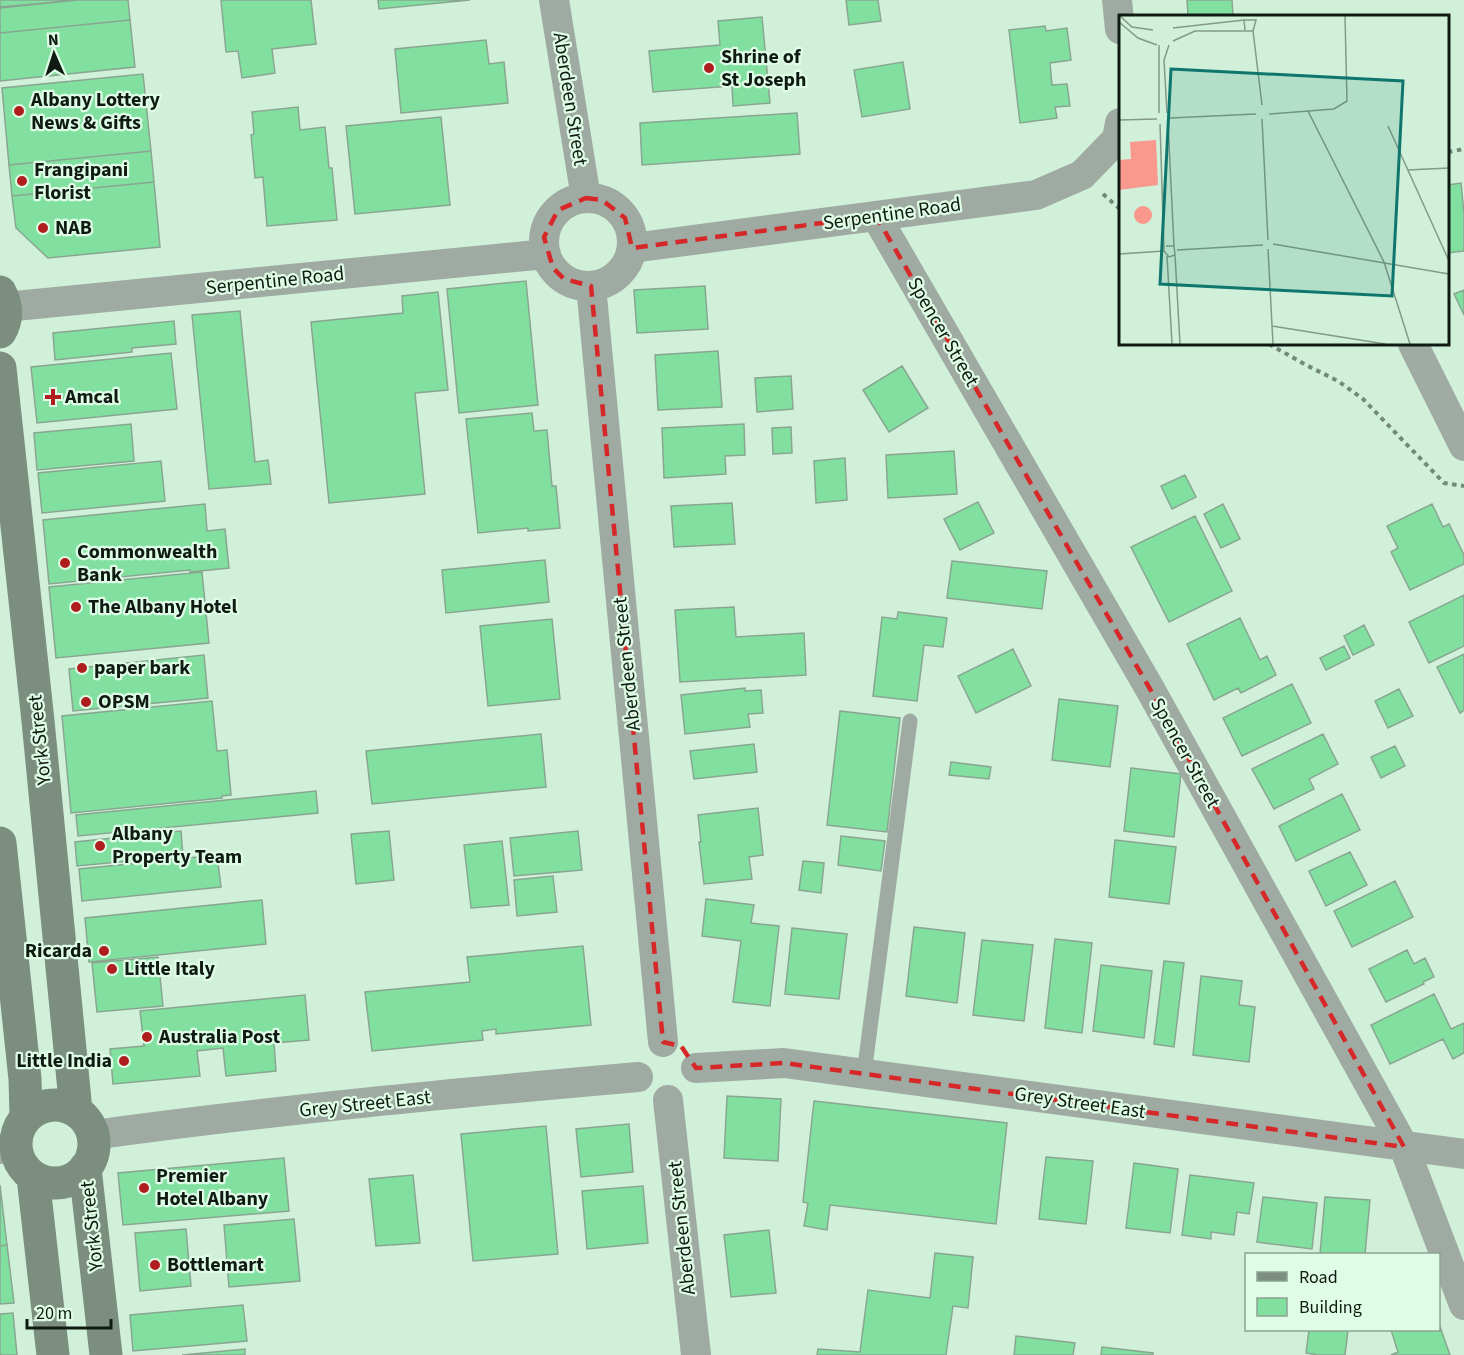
<svg xmlns="http://www.w3.org/2000/svg" width="1464" height="1355" viewBox="0 0 1464 1355" font-family="'Source Sans 3',sans-serif">
<style>
.building{fill:#81e0a0;stroke:#89a691;stroke-width:1.5}
.lines{fill:none;stroke-linecap:round;stroke-linejoin:round}
.path{stroke:#738979;stroke-width:4;stroke-dasharray:4.5 4.5;stroke-linecap:butt}
.lane{stroke:#9faba2;stroke-width:15}
.street{stroke:#9faba2;stroke-width:30}
.secondary{stroke:#7c8e80;stroke-width:33}
.marked{fill:none;stroke:#d62828;stroke-width:4.5;stroke-dasharray:12 8;stroke-linejoin:round}
.poi-dot{fill:#af1d1e;stroke:#dffde6;stroke-width:2}
.labels{text-anchor:middle;dominant-baseline:central;stroke-width:4.5;stroke-linejoin:round;paint-order:stroke}
.poi-label{font-size:20px;font-weight:bold;fill:#0f1a12;stroke:#dffde6;text-anchor:start}
.street-label{font-size:20px;fill:#0f1a12;stroke:#dffde6}
.inset-road{fill:none;stroke:#839a89;stroke-width:1.5}
.view{fill:#0f766e;fill-opacity:0.15;stroke:#0f766e;stroke-width:3}
.inset-edge{fill:none;stroke:#0f1a12;stroke-width:3}
</style>
<rect width="100%" height="100%" fill="#d1f0d9"/>
<path class="building" d="M0,0H77L0,7Z
M78,0H128L130,20L0,33V8Z
M221,0H311L316,44L272,49L275,73L242,78L238,51L226,52Z
M378,0H470L379,9Z
M846,0H878L881,21L849,25Z
M1187,0H1232L1233,16H1188Z
M762,17L770,103L733,106L732,86L653,92L649,51L720,45L718,21Z
M130,20L135,67L0,81V33Z
M1045,26L1046,31L1067,28L1071,60L1050,63L1052,85L1067,84L1070,106L1055,107L1057,118L1020,123L1009,30Z
M486,40L489,64L504,62L508,103L401,113L395,49Z
M903,62L910,109L862,117L854,70Z
M143,74L151,151L9,165L2,88Z
M298,107L300,130L325,127L329,168H332L337,220L267,226L263,177L255,178L251,135L254,134L252,112Z
M797,113L800,154L642,165L640,123Z
M441,117L450,205L355,214L346,126Z
M151,151L154,182L12,196L9,165Z
M154,182L160,247L48,258L16,228L12,196Z
M1461,183L1464,213V251L1448,253V185Z
M526,281L538,405L459,413L447,289Z
M705,286L708,329L637,333L634,290Z
M1464,290V315L1454,294Z
M438,292L448,390L415,393L425,494L329,503L311,322L403,313L402,296Z
M240,311L255,462L268,460L271,484L209,489L192,315Z
M174,321L176,344L132,348V352L55,360L53,333Z
M718,351L722,407L658,410L655,355Z
M171,353L177,409L37,423L31,367Z
M902,366L928,408L889,432L863,390Z
M791,376L793,409L757,412L755,378Z
M532,413L534,431L547,430L552,486H556L560,528L528,531V528L478,533L466,419Z
M131,424L134,461L37,470L34,433Z
M744,424L745,455L725,456L726,474L664,478L662,428Z
M791,427L792,453L773,454L772,428Z
M954,451L957,494L888,498L886,455Z
M845,458L847,500L816,503L814,461Z
M161,461L165,501L42,513L38,473Z
M1185,475L1196,497L1172,509L1161,486Z
M978,502L994,533L960,550L944,519Z
M732,503L735,544L674,547L671,506Z
M205,504L207,531L225,529L229,568L190,572V570L49,584L43,520Z
M1223,504L1240,539L1221,548L1204,514Z
M1432,504L1443,527L1449,524L1464,555V564L1410,590L1391,552L1398,548L1387,526Z
M1195,516L1232,591L1169,622L1131,547Z
M545,560L549,602L446,613L442,570Z
M952,561L1047,571L1042,609L947,598Z
M202,572L209,643L56,658L49,587Z
M1464,595V646L1429,663L1409,622Z
M734,607L736,637L804,633L806,675L680,682L675,610Z
M898,612L947,618L943,647L924,645L917,701L873,696L882,617L897,619Z
M1240,618L1260,660L1267,656L1276,675L1241,693L1238,688L1214,700L1187,644Z
M552,619L560,699L488,706L480,626Z
M1364,625L1374,645L1353,655L1344,636Z
M1344,646L1350,658L1326,670L1320,658Z
M1013,649L1031,686L976,713L958,676Z
M1464,654V710L1460,713L1437,667Z
M204,655L208,698L73,711L69,669Z
M1292,684L1311,723L1242,756L1223,718Z
M745,688V691L761,690L763,713L748,714L750,727L685,734L681,695Z
M1399,689L1413,716L1388,728L1375,701Z
M1059,699L1118,706L1110,767L1052,760Z
M212,701L217,751L227,750L231,795L222,796V798L71,813L62,716Z
M840,711L900,718L887,832L827,825Z
M541,734L546,787L372,804L366,751Z
M1323,734L1338,764L1309,779L1314,789L1274,809L1252,769Z
M754,744L757,772L694,779L690,751Z
M1395,746L1405,766L1381,778L1371,757Z
M951,762L991,767L989,779L949,775Z
M1131,768L1181,774L1174,837L1124,831Z
M316,791L318,813L78,836L76,815Z
M1342,794L1360,830L1296,861L1279,826Z
M758,808L763,855L749,857L752,879L704,884L699,842H701L698,815Z
M181,831L183,856L77,866L75,842Z
M389,831L394,880L356,884L351,834Z
M578,831L582,870L514,876L510,838Z
M841,836L885,841L881,871L838,865Z
M1115,840L1176,847L1169,904L1109,897Z
M502,841L509,905L471,908L464,845Z
M1350,852L1367,885L1326,906L1309,871Z
M217,855L221,887L82,901L79,869Z
M803,861L824,863L821,893L799,890Z
M553,876L557,912L517,916L514,880Z
M1395,881L1413,917L1352,947L1334,911Z
M706,899L754,905L751,923L779,926L770,1006L733,1002L741,941L702,936Z
M262,900L266,944L89,962L85,918Z
M914,927L965,933L957,1003L906,996Z
M792,928L847,934L839,999L785,994Z
M1055,939L1092,943L1082,1033L1045,1028Z
M982,940L1033,945L1024,1021L973,1015Z
M583,946L591,1025L496,1034V1029L482,1031L483,1040L372,1051L365,992L470,982L467,957Z
M1407,950L1414,964L1425,958L1434,977L1423,982L1424,984L1386,1002L1369,969Z
M158,957L163,1006L97,1012L92,963Z
M1164,961L1184,963L1174,1047L1154,1044Z
M1101,965L1152,971L1144,1038L1093,1031Z
M1201,976L1242,981L1239,1005L1255,1007L1249,1062L1193,1055Z
M1434,994L1451,1029L1464,1023V1053L1453,1059L1443,1039L1390,1064L1371,1025Z
M305,995L309,1040L274,1043L276,1071L226,1076L223,1048L197,1051L200,1076L113,1084L110,1049L144,1046L140,1011Z
M727,1096L781,1099L778,1161L724,1158Z
M814,1101L1007,1123L996,1224L830,1205L827,1230L804,1226L808,1203L803,1202Z
M629,1124L633,1172L581,1177L576,1129Z
M546,1126L558,1254L473,1261L461,1134Z
M1046,1157L1093,1161L1086,1224L1039,1219Z
M284,1158L289,1211L123,1225L118,1173Z
M1134,1163L1178,1169L1170,1233L1126,1228Z
M413,1175L420,1243L376,1246L369,1179Z
M1190,1175L1254,1183L1249,1214L1237,1212L1234,1235L1211,1232V1239L1182,1235Z
M0,1185L7,1245L0,1246Z
M643,1186L648,1243L587,1249L582,1191Z
M1263,1197L1317,1203L1312,1249L1257,1242Z
M1325,1197L1370,1200L1365,1254H1320Z
M294,1219L300,1281L229,1287L224,1225Z
M186,1229L191,1286L140,1291L135,1233Z
M769,1230L776,1293L731,1297L724,1235Z
M7,1245L14,1303L0,1304V1246Z
M935,1253L973,1257L968,1308L953,1306L946,1355H817L818,1349L860,1352L868,1290L930,1298Z
M243,1305L247,1341L133,1351L130,1315Z
M13,1313L17,1355H0V1314Z
M1438,1321L1450,1355H1391L1398,1352L1391,1330H1438Z
M1309,1330H1348L1345,1355H1318L1306,1353Z
M1016,1336L1075,1343L1073,1355H1014Z
M1102,1347L1153,1353V1355H1101Z
M245,1349V1355H182Z"/>
<g class="lines">
<path class="path" d="M1448,152L1464,149
M1103,194L1120,209
M1269,344L1306,365L1338,381L1363,399L1444,483L1464,486"/>
<path class="lane" d="M864,1074L910,721"/>
<path class="street" d="M554,0L586,198
M1117,0L1120,29
M544 242a44 44 0 1 1 88 0a44 44 0 1 1-88 0Z
M876,216L1150,689L1404,1147L1464,1305
M632,248L1036,195L1082,175L1117,139L1120,123
M591,286L663,1042
M5,307L546,254
M1413,344L1464,446
M696,1068L784,1063L1464,1154
M668,1100L696,1355
M93,1135C274,1110 456,1093 638,1077
M0,1149L15,1147"/>
<path class="secondary" d="M0,292C7,305 8,319 0,332
M0,368L38,721L76,1111
M0,843L25,1079L26,1117
M16 1144a39 39 0 1 1 78 0a39 39 0 1 1-78 0Z
M85,1168L106,1355
M33,1177L53,1355"/>
</g>
<path class="marked" d="M586,198L602,200L625,218L632,248L876,216L1150,689L1404,1147L784,1063L696,1068L681,1046L663,1042L591,286L564,279L553,268L544,237L558,210Z"/>
<g class="poi-dot">
<circle cx="709" cy="68" r="6"/>
<circle cx="19" cy="111" r="6"/>
<circle cx="22" cy="181" r="6"/>
<circle cx="43" cy="228" r="6"/>
<path d="M50 388h6v6h6v6h-6v6h-6v-6h-6v-6h6z"/>
<circle cx="65" cy="563" r="6"/>
<circle cx="76" cy="607" r="6"/>
<circle cx="82" cy="668" r="6"/>
<circle cx="86" cy="702" r="6"/>
<circle cx="100" cy="846" r="6"/>
<circle cx="104" cy="951" r="6"/>
<circle cx="112" cy="969" r="6"/>
<circle cx="147" cy="1037" r="6"/>
<circle cx="124" cy="1061" r="6"/>
<circle cx="144" cy="1188" r="6"/>
<circle cx="155" cy="1265" r="6"/>
</g>
<g class="labels">
<g class="poi-label">
<text x="721" y="57">Shrine of<tspan x="721" dy="23">St Joseph</tspan></text>
<text x="31" y="100">Albany Lottery<tspan x="31" dy="23">News &amp; Gifts</tspan></text>
<text x="34" y="170">Frangipani<tspan x="34" dy="23">Florist</tspan></text>
<text x="55" y="228">NAB</text>
<text x="65" y="397">Amcal</text>
<text x="77" y="552">Commonwealth<tspan x="77" dy="23">Bank</tspan></text>
<text x="88" y="607">The Albany Hotel</text>
<text x="94" y="668">paper bark</text>
<text x="98" y="702">OPSM</text>
<text x="112" y="834">Albany<tspan x="112" dy="23">Property Team</tspan></text>
<text x="92" y="951" text-anchor="end">Ricarda</text>
<text x="124" y="969">Little Italy</text>
<text x="159" y="1037">Australia Post</text>
<text x="112" y="1061" text-anchor="end">Little India</text>
<text x="156" y="1176">Premier<tspan x="156" dy="23">Hotel Albany</tspan></text>
<text x="167" y="1265">Bottlemart</text>
</g>
<g class="street-label">
<text transform="translate(570 99) rotate(81)">Aberdeen Street</text>
<text transform="translate(892 214) rotate(-8)">Serpentine Road</text>
<text transform="translate(275 281) rotate(-6)">Serpentine Road</text>
<text transform="translate(943 332) rotate(60)">Spencer Street</text>
<text transform="translate(627 664) rotate(-96)">Aberdeen Street</text>
<text transform="translate(40 740) rotate(-96)">York Street</text>
<text transform="translate(1185 753) rotate(61)">Spencer Street</text>
<text transform="translate(1080 1103) rotate(8)">Grey Street East</text>
<text transform="translate(365 1104) rotate(-6)">Grey Street East</text>
<text transform="translate(92 1226) rotate(-96)">York Street</text>
<text transform="translate(682 1228) rotate(-96)">Aberdeen Street</text>
</g>
</g>
<g transform="translate(1119 15)">
<rect width="330" height="330" fill="#d1f0d9"/>
<path d="M37,125L39,170L0,175V145L12,144L11,127ZM15 200a9 9 0 1 1 18 0a9 9 0 1 1-18 0Z" fill="#f9988d"/>
<path class="inset-road" d="M1,1L13,12L34,15M0,7L19,23L38,30M54,13L125,5M134,16L143,90M54,26L76,16H134L137,5H125L126,15M40,30V98M189,96L265,247L291,329M48,98L45,45L50,30M150,99L215,94L228,86L226,1M51,103L137,99M143,104L149,225M0,105L38,104M49,108L55,231M41,109L45,236L50,242L56,240L55,231H47M269,111L330,246M288,155L330,153M154,229L330,259M149,234L154,329M58,235L144,230M0,239L45,236M56,240L61,329M48,241L53,329M153,311L266,329"/>
<path class="view" d="M52,54L284,66L273,281L41,269Z"/>
<rect width="330" height="330" class="inset-edge"/>
</g>
<rect x="1245" y="1253" width="195" height="78" fill="#dffde6" stroke="#8ca291" stroke-width="1.5"/>
<rect x="1257" y="1272" width="30" height="9" fill="#7c8e80" stroke="#8ca291" stroke-width="1.5"/>
<text x="1299" y="1283" font-size="18" fill="#0f1a12">Road</text>
<rect x="1257" y="1298" width="30" height="18" fill="#81e0a0" stroke="#8ca291" stroke-width="1.5"/>
<text x="1299" y="1313" font-size="18" fill="#0f1a12">Building</text>
<g transform="translate(54 54) rotate(357)" stroke="#dffde6" stroke-width="4.5" paint-order="stroke">
<path d="M0-4.5L10 22L0 15L-10 22Z" fill="#0f1a12"/>
<text y="-9" font-size="16" font-weight="bold" text-anchor="middle" fill="#0f1a12">N</text>
</g>
<path d="M27 1319v9h84v-9" fill="none" stroke="#0f1a12" stroke-width="3"/>
<text x="36" y="1319" font-size="18" fill="#0f1a12" stroke="#dffde6" stroke-width="4.5" paint-order="stroke">20 m</text>
</svg>
